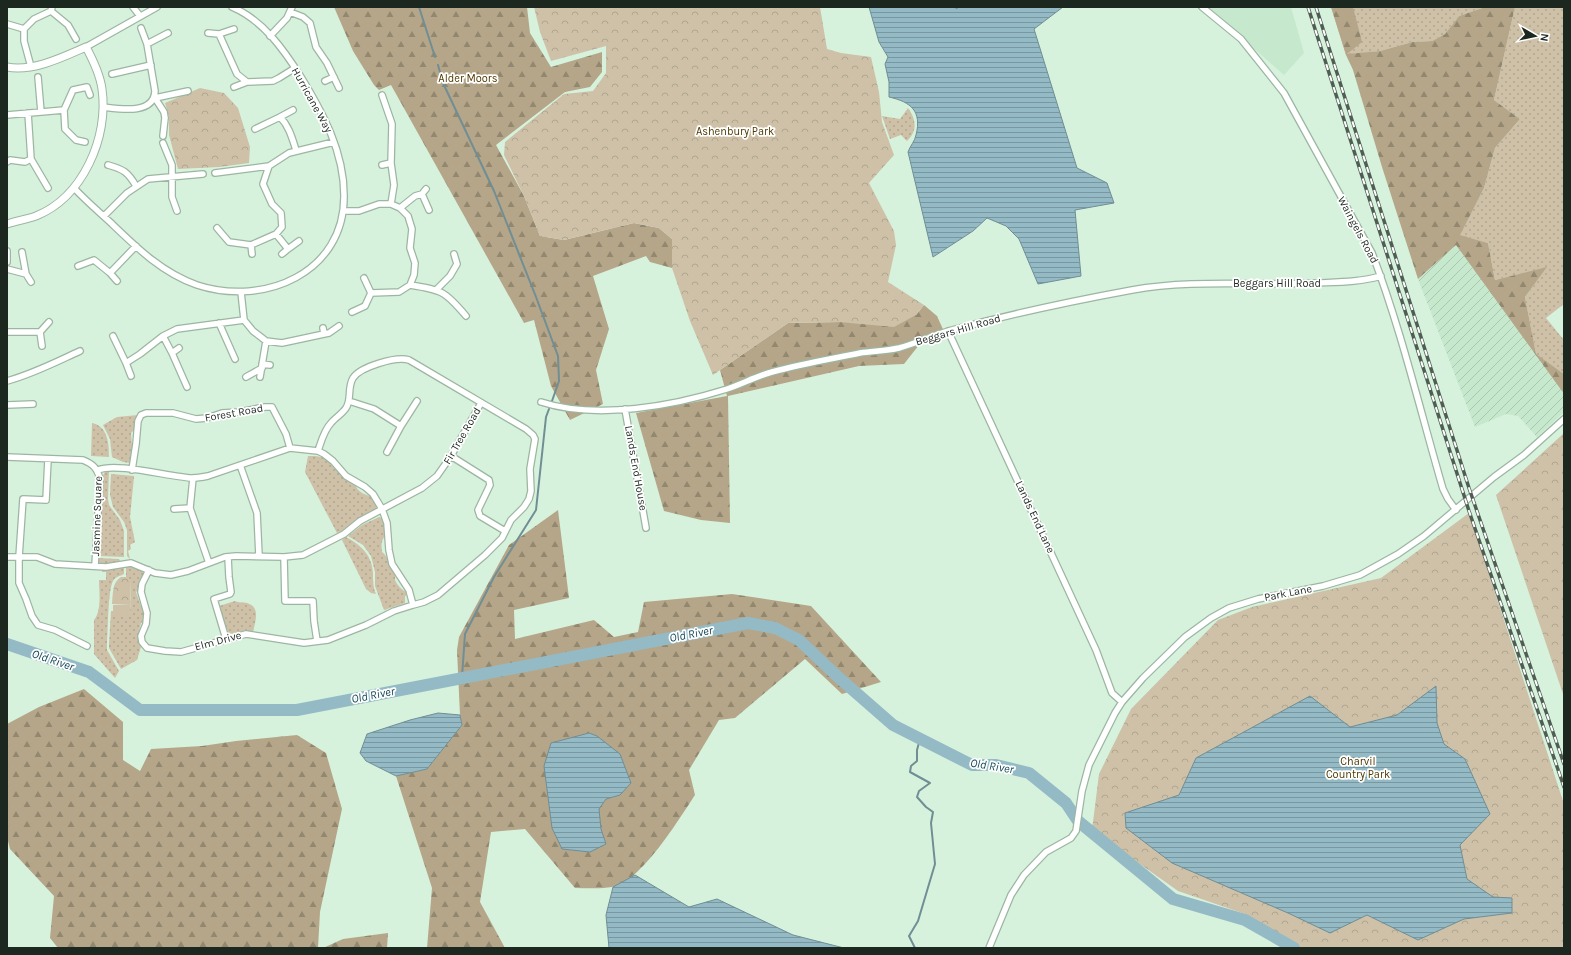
<svg xmlns="http://www.w3.org/2000/svg" width="1571" height="955" viewBox="0 0 1571 955" font-family="Karla,sans-serif">
<style>
.built{fill:#c6e8cd}
.industrial{fill:url(#industrial-furrows)}
.grass{fill:url(#grass-dots)}
.forest{fill:url(#forest-firs)}
.park{fill:url(#park-crowns)}
.garden{fill:#cec1a8}
.water{fill:url(#water-rules);stroke:#708e94}
.lines{fill:none;stroke-linecap:round;stroke-linejoin:round}
.stream{stroke:#708e94;stroke-width:2}
.river{stroke:#94bac6;stroke-width:12}
.minor-casing{stroke:#9cb6a1;stroke-width:8}
.tertiary-casing{stroke:#9cb6a1;stroke-width:9}
.minor{stroke:#fff;stroke-width:5.5}
.tertiary{stroke:#fff;stroke-width:7}
.rail-casing{stroke:#4f5e53;stroke-width:3.5}
.rail{stroke:#fff;stroke-width:2;stroke-dasharray:6;stroke-linecap:butt}
.labels{text-anchor:middle;dominant-baseline:central;stroke-width:3.5;stroke-linejoin:round;paint-order:stroke}
.park-label{font-size:11px;fill:#4f3800;stroke:#fff}
.street-label{font-size:11px;fill:#1c271f;stroke:#fff}
.water-label{font-size:12px;font-style:italic;fill:#134958;stroke:#fff}
</style>
<defs>
<pattern id="industrial-furrows" width="10" height="10" patternUnits="userSpaceOnUse"><rect width="10" height="10" fill="#c6e8cd"/><path d="M-1 1l2-2M0 10L10 0M9 11l2-2" fill="none" stroke="#aac7b0"/></pattern>
<pattern id="grass-dots" width="8" height="8" patternUnits="userSpaceOnUse"><rect width="8" height="8" fill="#cec1a8"/><path d="M2 2h.1M6 6h.1" fill="none" stroke="#b0a690" stroke-width="1.8" stroke-linecap="round"/></pattern>
<pattern id="forest-firs" width="22" height="20" patternUnits="userSpaceOnUse"><rect width="22" height="20" fill="#b5a689"/><path d="M5 1l3.5 6h-7zM16 11l3.5 6h-7z" fill="#92876f"/></pattern>
<pattern id="park-crowns" width="20" height="18" patternUnits="userSpaceOnUse"><rect width="20" height="18" fill="#cec1a8"/><path d="M2 6a3 3 0 1 1 6 0M12 15a3 3 0 1 1 6 0" fill="none" stroke="#b0a690"/></pattern>
<pattern id="water-rules" width="6" height="5" patternUnits="userSpaceOnUse"><rect width="6" height="5" fill="#94bac6"/><path d="M0 2.5h6" fill="none" stroke="#7897a0"/></pattern>
</defs>
<rect width="100%" height="100%" fill="#d6f2dc"/>
<path class="built" d="M1207,7H1291L1304,53L1284,75Z"/>
<path class="industrial" d="M1456,245L1564,393V412L1537,437L1518,416L1506,414L1475,427L1418,279Z"/>
<path class="grass" d="M1331,7H1485L1459,16L1445,34L1432,41L1412,42L1380,51L1346,55Z
M1515,7H1564V304L1546,318L1564,340V374L1536,355L1525,297L1546,268L1495,280L1488,243L1459,235L1484,188L1495,148L1520,119L1494,100Z
M908,108C916,119 918,131 907,141L901,135L890,139L882,116L900,119Z
M138,415L134,430L131,433L132,445L134,447L130,463L123,462L112,457L110,439L103,425L117,417Z
M92,423C108,426 109,444 109,457L91,456Z
M308,456C328,455 328,462 340,474C344,479 350,482 356,486C357,491 365,495 370,496L376,504V509L352,523L344,530L337,533L305,472Z
M109,471L108,499L109,505L120,520L124,531V557L98,556L102,477L105,472Z
M111,474L134,476V477L130,517L135,542L130,545L131,549L128,551L130,559L127,556V530L124,522L113,507L110,495Z
M379,517L382,518L385,526L386,535C381,540 381,545 382,552C386,554 393,568 395,574C396,576 395,578 395,580C397,585 402,590 406,592V596H405V603L384,610L375,586V572L371,556L363,545L348,536L362,525Z
M346,537C361,545 372,555 373,573C373,581 373,587 376,594L371,593L366,589L342,540Z
M98,558L119,559L120,561L108,564H100L98,561Z
M124,567V574C120,576 115,577 113,581C108,590 108,631 107,645V650L119,671L115,678L94,654V620C102,611 99,591 99,580H106V572H102V570Z
M126,567H134L144,572L139,590L136,592L141,606L143,607L144,621L141,623L138,635L141,647L137,660L121,669L109,648V644L111,611H113V614L130,615L131,581L126,577Z
M235,601C238,603 243,602 247,603C261,607 255,622 253,632L245,631L232,634L228,632L219,606Z"/>
<path class="forest" d="M334,7H527L530,33L551,67L602,52V72L590,87L565,92L496,145L524,196L540,236L564,240L634,223L659,228L672,239V268L650,262L646,256L593,276L609,329L596,370L603,404L570,420L551,386L534,320L524,323L391,85L379,90L374,85L353,51Z
M1331,7H1353L1362,42L1347,54L1380,51L1412,42L1432,41L1445,34L1459,16L1485,7H1515L1494,100L1520,119L1495,148L1484,188L1460,235L1488,243L1495,280L1547,267L1525,297L1536,354L1564,374V393L1562,391L1456,245L1418,279L1382,167L1353,70L1346,55Z
M924,305L937,316L946,336L919,345L904,364L859,366L728,396L730,523L701,520L664,511L636,413L727,396L720,370L788,323L839,322L916,315Z
M558,510L569,598L514,610L515,639L594,620L614,637L638,632L644,602L732,594L811,606L881,682L842,694L805,659L735,718L719,720L689,770L695,795C679,819 641,882 612,887C601,889 587,888 575,888L525,829L491,832L480,902L505,948H427L432,888L396,776L427,769L462,725L460,715L457,650L459,637L509,545Z
M84,689L123,722V760L140,771L151,749L202,746L236,741L297,735L326,753L342,809L320,912L318,948H58L50,938L54,896L10,849L7,837V724L39,707Z
M388,933L387,948H323L343,939Z"/>
<path class="park" d="M534,7H820L827,49L841,53L871,57L879,92L882,122L894,155L869,183L894,231L896,245L888,282L924,305L916,315L894,327L839,322L788,323L713,375L690,321L672,268V239L659,228L634,223L564,240L540,236L524,196L504,155L505,142L564,94L593,91L606,73V46L551,61L540,32Z
M200,88L224,93L238,108L250,147L249,163L219,167L178,169L169,135V117L165,103Z
M1564,433V697L1496,495Z
M1469,513L1564,804V948H1285L1245,914L1178,891L1092,830L1099,774L1131,709L1218,620L1252,607L1381,578Z
M121,577H126L131,581L130,605L112,604C113,594 112,582 121,577Z"/>
<path class="garden" d="M113,605H130V615H113Z"/>
<path class="water" d="M869,7H954L957,9L958,7H1063L1034,29L1077,168L1107,183L1114,203L1075,210L1081,276L1038,284L1019,239L1006,226L987,218L973,231L933,257L908,152C910,146 915,141 916,135C922,111 911,102 889,97V82L885,64L888,57L879,42Z
M1436,686L1437,723L1444,744L1465,759L1490,814L1460,845L1467,879L1493,897L1512,898V913L1464,919L1418,940L1367,915L1330,933L1288,913L1172,863L1126,828L1125,813L1179,795L1196,758L1310,696L1350,727L1397,715Z
M438,713L460,715L462,725L427,769L396,776L366,761L360,753L367,734L410,720Z
M589,733L597,736L620,754L631,783L620,795L606,799L599,809L601,829L606,844L590,852L562,849L552,828L544,766L551,743Z
M635,875L689,907L717,899L793,935L844,948H609L606,915L613,887Z"/>
<g class="lines">
<path class="stream" d="M419,7L435,57
M438,65L443,83L494,191L536,297L558,356L559,381L552,401
M462,677L465,634L494,577L536,510L546,417L549,409
M915,948L909,936L918,921L935,864L931,823L933,812L926,807L917,797L919,791L930,783L910,772L911,766L917,761V750L920,739"/>
<path class="river" d="M7,644L89,672L140,710H297L748,623L775,628L799,640L838,677L893,725L972,765H996L1029,773L1066,803L1078,821L1173,899L1245,920L1294,948"/>
<defs>
<path id="minor" d="M133,7L140,16
M1202,7L1241,39L1284,93L1372,253C1401,329 1420,410 1443,489L1448,499L1456,510
M51,11L68,25L76,39
M290,12L303,17L310,23L316,47L327,63L339,88
M7,24L24,29
M234,29L219,34L237,74L247,82L273,81L279,78L295,68
M208,33L219,34
M270,36L287,18L292,7
M147,44L168,33
M86,47L157,7
M31,67L24,41V29L34,19L51,11L52,7
M112,74L151,65
M38,77L41,112
M325,81L334,77
M234,87L247,82
M382,95L392,124L391,163L394,185L391,204
M103,107C120,109 154,115 155,91L147,44L141,28
M64,110L65,129L76,140L85,142
M293,110L280,117C289,126 292,138 296,150
M28,113L31,159L48,188
M7,115L64,110L73,90L87,87L90,95
M255,129L280,117
M163,136L165,118L164,112L155,98L188,91
M163,143L172,165V197L177,211
M7,162L10,160L25,162L31,159
M108,165C123,169 128,172 136,186
M382,165L391,163
M215,173L269,166
M74,188C85,200 98,211 110,222C136,247 162,273 197,285C264,307 345,273 344,195C344,152 323,113 301,77C284,50 263,20 232,7
M422,194L426,189
M400,208L415,196L422,194L429,210
M343,211H359L379,204H391L400,208L408,216L412,229L410,248L415,263L414,275L410,285L399,292L371,293L365,306L352,312
M104,216L127,193L148,179L203,174
M217,228L229,242L251,245L276,234L282,227L281,213L272,204L263,184L269,166L289,153L334,142
M276,234L288,249L299,241
M251,245L252,254
M7,251V262
M22,252L26,274
M282,254L288,249
M78,266L94,260L110,273
M7,269L26,274L31,282
M364,278L371,293
M117,281L110,273L136,246
M410,285C442,290 445,291 466,316
M437,289L450,276L457,264L454,254
M241,292L244,320L253,331L266,341L282,343L324,334
M219,323L235,359
M323,328L324,334L329,333L339,326
M948,331L1096,650L1112,693L1122,702
M7,332H40L49,322
M40,332L42,346
M113,336L126,363
M163,336L172,353L187,387
M172,353L179,348
M262,364L270,365
M131,376L126,363L140,354L163,336L177,329L244,320
M246,377L262,368
M260,377L266,341
M7,381C33,374 56,362 80,351
M349,401L374,409L401,426
M541,402C597,420 673,406 727,389C742,384 757,376 772,372C801,364 831,359 860,353C873,351 886,351 899,348C917,343 934,335 952,330C1011,314 1072,301 1132,290C1193,279 1255,286 1317,283C1339,282 1360,282 1381,276
M7,405L33,404
M625,409L646,528
M290,448L318,451L324,454L333,461L346,476L365,487L373,494L382,509L387,523L389,550L392,564L409,590L413,605L424,602L438,595L485,555L502,538L511,520L524,507L529,499L531,491L530,469L535,439L533,435L526,429L409,360C396,356 360,367 353,378C347,388 352,399 346,408C342,414 335,418 331,423C324,430 321,442 318,451
M387,452L401,426L417,401
M451,456L489,480L490,485L478,510L480,516L505,531
M7,457L83,460C93,464 97,468 100,479L95,566
M48,459L46,500L23,499L19,557V583L26,599L32,616L38,625L55,630L87,646
M240,465L257,513L259,556
M98,470C116,462 170,477 192,478C197,478 203,477 208,476L290,448L286,434L272,407H265L239,412L222,413L207,418L196,419L173,413H146L141,415L138,421L136,444L132,470
M193,478L190,508L209,563
M174,509L190,508
M7,557H37L55,564L106,567L131,563L155,573L171,575L188,571L225,557L236,556L284,557L303,555L344,534L360,521L422,488L437,476L451,456L481,403
M284,557L285,601H313L314,621L317,641
M149,570L142,584L141,592L147,613L146,624L141,636L142,642L147,648L165,651L181,652L246,634L304,643L328,640L366,625L394,611L413,605
M226,639L214,599L230,594L231,592L229,577L228,557
M989,948L1011,895L1024,875L1046,852L1071,838L1076,831L1082,791L1089,765L1115,713L1122,702L1143,678L1185,637L1211,618L1229,608L1258,599L1323,586L1360,575L1398,554L1424,536L1494,477L1524,455L1564,419"/>
<path id="tertiary" d="M7,67C33,72 63,57 86,47C93,60 100,74 102,89C109,137 83,197 36,216C27,219 17,221 7,224"/>
</defs>
<use href="#minor" class="minor-casing"/>
<use href="#tertiary" class="tertiary-casing"/>
<use href="#minor" class="minor"/>
<use href="#tertiary" class="tertiary"/>
<defs>
<path id="rail" d="M1308,7L1469,511L1564,787
M1316,7L1469,488L1564,764"/>
</defs>
<use href="#rail" class="rail-casing"/>
<use href="#rail" class="rail"/>
</g>
<g class="labels">
<g class="park-label">
<text x="468" y="78">Alder Moors</text>
<text x="735" y="131">Ashenbury Park</text>
<text x="1358" y="761">Charvil<tspan x="1358" dy="13">Country Park</tspan></text>
</g>
<g class="street-label">
<text transform="translate(312 100) rotate(61)">Hurricane Way</text>
<text transform="translate(1358 230) rotate(62)">Waingels Road</text>
<text x="1277" y="283">Beggars Hill Road</text>
<text transform="translate(958 330) rotate(-16)">Beggars Hill Road</text>
<text transform="translate(234 413) rotate(-10)">Forest Road</text>
<text transform="translate(462 436) rotate(-60)">Fir Tree Road</text>
<text transform="translate(636 468) rotate(80)">Lands End House</text>
<text transform="translate(97 516) rotate(-88)">Jasmine Square</text>
<text transform="translate(1035 517) rotate(65)">Lands End Lane</text>
<text transform="translate(1288 593) rotate(-11)">Park Lane</text>
<text transform="translate(218 641) rotate(-15)">Elm Drive</text>
</g>
<g class="water-label">
<text transform="translate(691 634) rotate(-11)">Old River</text>
<text transform="translate(53 660) rotate(19)">Old River</text>
<text transform="translate(373 695) rotate(-11)">Old River</text>
<text transform="translate(992 766) rotate(9)">Old River</text>
</g>
</g>
<rect width="1571" height="955" fill="none" stroke="#1c271f" stroke-width="16"/>
<g transform="translate(1535 36) rotate(99)" stroke="#ffffff" stroke-width="3" paint-order="stroke">
<path d="M0-3L7 15L0 10L-7 15Z" fill="#1c271f"/>
<text y="-6" font-size="11" font-weight="bold" text-anchor="middle" fill="#1c271f">N</text>
</g>
</svg>
